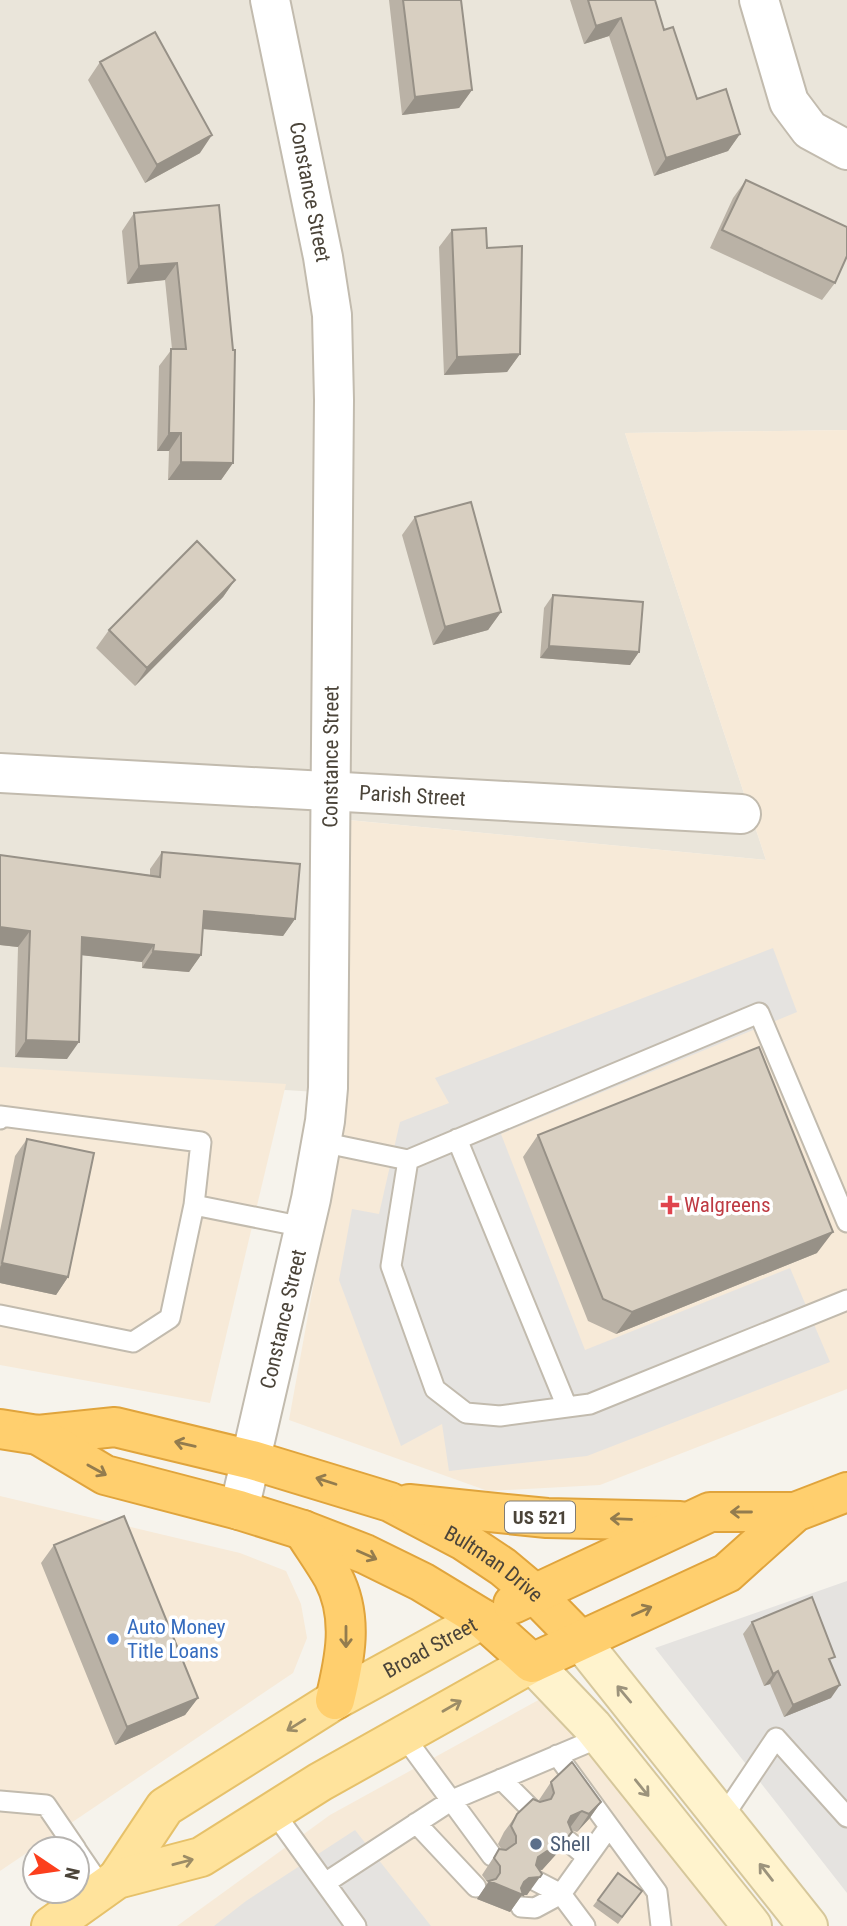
<svg xmlns="http://www.w3.org/2000/svg" width="847" height="1926" viewBox="0 0 847 1926" font-family="'Roboto Condensed',sans-serif">
<style>
.residential{fill:#eae5da}
.commercial{fill:#f7ead8}
.parking{fill:#e5e3e0}
.lines{fill:none;stroke-linecap:round;stroke-linejoin:round}
.lane-casing{stroke:#c2bbae;stroke-width:23}
.street-casing{stroke:#c2bbae;stroke-width:42}
.secondary-casing{stroke:#d6c79b;stroke-width:42}
.primary-casing{stroke:#e6c16a;stroke-width:42}
.highway-casing{stroke:#e0a43c;stroke-width:42}
.lane{stroke:#fff;stroke-width:19}
.street{stroke:#fff;stroke-width:38}
.secondary{stroke:#fff3cd;stroke-width:38}
.primary{stroke:#ffe39c;stroke-width:38}
.highway{stroke:#ffcf6e;stroke-width:38}
.wall{fill:#bab2a6}
.shaded-wall{fill:#979187}
.building{fill:#d8cfc1;stroke:#979187;stroke-width:2}
.oneway{stroke:#937c4e}
.oneway2{stroke:#9c937c}
.oneway3{stroke:#9c8c66}
.health-dot{fill:#e0444e;stroke:#fff;stroke-width:2.5}
.shop-dot{fill:#3f7fe0;stroke:#fff;stroke-width:2.5}
.service-dot{fill:#5c6f8a;stroke:#fff;stroke-width:2.5}
.labels{text-anchor:middle;dominant-baseline:central;stroke-width:7;stroke-linejoin:round;paint-order:stroke}
.shield{fill:#fff;stroke:#817c74;stroke-width:2}
.shield-label{font-size:19px;font-weight:bold;fill:#4b4439}
.street-label{font-size:21px;fill:#4b4439;stroke:#fff}
.health-label{font-size:21px;fill:#be3a42;stroke:#fff;text-anchor:start}
.shop-label{font-size:21px;fill:#366cbe;stroke:#fff;text-anchor:start}
.service-label{font-size:21px;fill:#4e5e75;stroke:#fff;text-anchor:start}
</style>
<rect width="100%" height="100%" fill="#f6f3ec"/>
<path class="residential" d="M0,0H847V430L625,433L766,860L349,820L348,1094L0,1072Z"/>
<path class="commercial" d="M847,430V1389L600,1485L488,1491L289,1420L348,1094V820L766,860L625,433Z
M0,1067L286,1084L210,1403L0,1365Z
M0,1496L240,1553L286,1571L301,1604L307,1638L293,1673L0,1871Z
M544,1697L733,1926H177L330,1815Z"/>
<path class="parking" d="M773,948L797,1012L501,1134L585,1350L790,1268L830,1362L587,1456L449,1471L442,1424L401,1446L339,1280L352,1209L379,1214L400,1122L449,1103L435,1078Z
M847,1581V1893L655,1648Z
M355,1830L431,1926H214L246,1901Z"/>
<g class="lines">
<defs>
<path id="lane" d="M0,1119V1116L201,1142L194,1205
M457,1139L567,1407
M321,1142L408,1160L391,1266L435,1389L466,1413L500,1416L590,1404L847,1300
M408,1160L759,1013L847,1222
M0,1315L133,1342L170,1318L194,1205L304,1227
M403,1735L492,1856
M557,1755L657,1892L661,1926
M501,1779L530,1808
M0,1801L46,1805L76,1849
M273,1811L356,1926
M723,1817L776,1738L847,1817
M416,1823L476,1887
M568,1841L587,1857
M77,1851L103,1889
M536,1881L561,1894
M325,1883L452,1800L601,1737
M521,1907L535,1908L561,1894
M585,1926L561,1894L609,1827"/>
<g id="street">
<path d="M759,0L789,102L810,130L847,150"/>
<path id="s1" d="M0,773L741,814"/>
<path id="s2" d="M239,1510L311,1199L325,1121L328,1088L334,400L332,315L323,257L270,0"/>
</g>
<path id="secondary" d="M580,1640L808,1926
M532,1663L593,1727L752,1926"/>
<g id="primary">
<path id="s3" d="M117,1879L165,1807L335,1700L483,1619"/>
<path d="M51,1926L117,1879L201,1857L320,1782L532,1663"/>
</g>
<g id="highway">
<path id="s4" d="M0,1429L38,1435L115,1427L252,1460L390,1502L464,1541L503,1567L534,1593L580,1640"/>
<path d="M38,1435L105,1475L239,1510L303,1530L365,1554L422,1582L483,1619L532,1663L727,1573L795,1512L847,1492"/>
<path d="M409,1504L547,1518L680,1521"/>
<path d="M303,1530C313,1546 324,1561 333,1577C354,1617 345,1659 335,1700"/>
<path d="M513,1604L710,1512H795"/>
</g>
</defs>
<use href="#lane" class="lane-casing"/>
<use href="#street" class="street-casing"/>
<use href="#secondary" class="secondary-casing"/>
<use href="#primary" class="primary-casing"/>
<use href="#highway" class="highway-casing"/>
<use href="#lane" class="lane"/>
<use href="#street" class="street"/>
<use href="#secondary" class="secondary"/>
<use href="#primary" class="primary"/>
<use href="#highway" class="highway"/>
</g>
<path class="wall" d="M389,0H461L472,90L459,108L402,115Z
M570,0H655L664,30L697,99L740,134L728,151L654,176L609,36L584,44Z
M100,62L200,153L145,183L88,80Z
M746,180L835,283L822,300L710,248L733,198Z
M219,205L233,463L221,480H168L169,451H157L159,366L172,349L165,280L127,284L122,231L134,213Z
M452,230L487,248L520,354L507,372L444,375L439,247Z
M415,517L501,612L488,630L433,645L402,535Z
M235,580L223,597L135,686L96,648L109,630Z
M553,595L639,652L630,665L540,658L544,608Z
M162,852L295,919L283,936L203,929L201,955L189,972L142,968V962L82,955L67,1059L15,1057L18,947L0,945V855L150,875V869Z
M538,1135L817,1253L616,1334L588,1321L523,1157Z
M27,1139L68,1277L56,1295L0,1283V1231L15,1156Z
M54,1545L198,1698L185,1715L115,1745L41,1563Z
M752,1622L831,1663V1698L784,1717L770,1684L764,1686L743,1634Z
M551,1782L601,1802L589,1819L577,1832L571,1830L572,1832L560,1850L542,1870H540L527,1895H522L510,1912L477,1899L488,1883L482,1875L499,1849L502,1850L498,1844L504,1832L517,1814L540,1802L539,1800Z
M618,1873L642,1891L618,1924L593,1906Z"/>
<path class="shaded-wall" d="M621,18L609,36L584,44L596,26Z
M472,90L459,108L402,115L415,97Z
M740,134L728,151L654,176L666,158Z
M212,135L200,153L145,183L157,165Z
M177,263L165,280L127,284L139,266Z
M520,354L507,372L444,375L457,357Z
M169,433H181L169,451H157Z
M181,462L233,463L221,480H168Z
M235,580L223,597L135,686L147,668Z
M501,612L488,630L433,645L445,627Z
M549,646L639,652L630,665L540,658Z
M204,911L295,919L283,936L192,928Z
M0,927L30,931L18,947L0,945Z
M82,937L154,945L142,962L71,954Z
M153,951L201,955L189,972L142,968Z
M26,1040L79,1042L67,1059L15,1057Z
M833,1232L817,1253L616,1334L632,1312Z
M2,1263L68,1277L56,1295L0,1283V1267Z
M778,1671L770,1684L764,1686L773,1674Z
M840,1685L831,1698L784,1717L793,1705Z
M198,1698L185,1715L115,1745L127,1727Z
M601,1802L589,1819L577,1832L589,1814Z
M582,1811L569,1829L558,1834L571,1816Z
M572,1832L560,1850L542,1870L535,1869L538,1857Z
M540,1877L527,1895H522L510,1912L477,1899L489,1881L524,1882L529,1878Z"/>
<path class="building" d="M403,0H461L472,90L415,97Z
M588,0H655L664,30L673,27L697,99L726,89L740,134L666,158L621,18L596,26Z
M155,32L212,135L157,165L100,62Z
M746,180L847,227V256L835,283L722,230Z
M219,205L233,350H235L233,463L181,462V433H169L171,349H186L177,263L139,266L134,213Z
M486,228L487,248L522,246L520,354L457,357L452,230Z
M471,502L501,612L445,627L415,517Z
M197,541L235,580L147,668L109,630Z
M553,595L643,602L639,652L549,646Z
M162,852L300,864L295,919L204,911L201,955L153,951L154,945L82,937L79,1042L26,1040L30,931L0,927V855L160,877Z
M759,1047L833,1232L632,1312L603,1299L538,1135Z
M27,1139L94,1153L68,1277L2,1263Z
M124,1516L198,1698L127,1727L54,1545Z
M812,1597L835,1657L829,1659L840,1685L793,1705L778,1671L773,1674L752,1622Z
M572,1762L601,1802L589,1814L582,1811L571,1816L568,1822L572,1832L555,1853L547,1851L538,1857L536,1865L542,1874L540,1877L529,1878L524,1882L521,1888L523,1895L489,1881L496,1879L500,1873V1866L494,1858L499,1849L506,1850L516,1843V1836L511,1826L517,1814L533,1799L540,1802L551,1799L554,1793L551,1782Z
M618,1873L642,1891L622,1917L598,1900Z"/>
<defs><path id="oneway-shaft" d="M-6 0H5M1.5-3L5.5 0L1.5 3" fill="none" stroke-width="1.6" stroke-linecap="round" stroke-linejoin="round" transform="scale(1.75)"/></defs>
<g class="oneway">
<use href="#oneway-shaft" transform="translate(185 1444) rotate(-167)"/>
<use href="#oneway-shaft" transform="translate(97 1470) rotate(29)"/>
<use href="#oneway-shaft" transform="translate(326 1481) rotate(-162)"/>
<use href="#oneway-shaft" transform="translate(741 1512) rotate(180)"/>
<use href="#oneway-shaft" transform="translate(621 1519) rotate(-178)"/>
<use href="#oneway-shaft" transform="translate(367 1555) rotate(24)"/>
<use href="#oneway-shaft" transform="translate(642 1611) rotate(-24)"/>
<use href="#oneway-shaft" transform="translate(346 1637) rotate(90)"/>
</g>
<g class="oneway2">
<use href="#oneway-shaft" transform="translate(624 1694) rotate(-130)"/>
<use href="#oneway-shaft" transform="translate(642 1788) rotate(51)"/>
<use href="#oneway-shaft" transform="translate(766 1872) rotate(-128)"/>
</g>
<g class="oneway3">
<use href="#oneway-shaft" transform="translate(452 1706) rotate(-30)"/>
<use href="#oneway-shaft" transform="translate(296 1725) rotate(148)"/>
<use href="#oneway-shaft" transform="translate(183 1862) rotate(-15)"/>
</g>
<path class="health-dot" d="M666.5 1194.5h7v7h7v7h-7v7h-7v-7h-7v-7h7z"/>
<circle class="shop-dot" cx="113" cy="1639" r="7"/>
<circle class="service-dot" cx="536" cy="1844" r="7"/>
<g class="labels">
<rect class="shield" x="505" y="1501.5" width="70" height="31" rx="5"/>
<g class="shield-label">
<text x="540" y="1517">US 521</text>
</g>
<g class="street-label">
<text transform="translate(310 192) rotate(79)">Constance Street</text>
<text stroke="none"><textPath href="#s2" startOffset="763">Constance Street</textPath></text>
<text stroke="none"><textPath href="#s1" startOffset="413">Parish Street</textPath></text>
<text stroke="none"><textPath href="#s2" startOffset="196">Constance Street</textPath></text>
<text stroke="none"><textPath href="#s4" startOffset="522">Bultman Drive</textPath></text>
<text stroke="none"><textPath href="#s3" startOffset="396">Broad Street</textPath></text>
</g>
<g class="health-label">
<text x="684" y="1205">Walgreens</text>
</g>
<g class="shop-label">
<text x="127" y="1627">Auto Money<tspan x="127" dy="24">Title Loans</tspan></text>
</g>
<g class="service-label">
<text x="550" y="1844">Shell</text>
</g>
</g>
<g transform="translate(56 1870) rotate(103)"><circle r="33" fill="#ffffff" stroke="#b7b4b0" stroke-width="2"/>
<path d="M0-5L12 26L0 18L-12 26Z" fill="#fc3f1d"/>
<text y="-10" font-size="19" font-weight="bold" text-anchor="middle" fill="#4b4439">N</text>
</g>
</svg>
